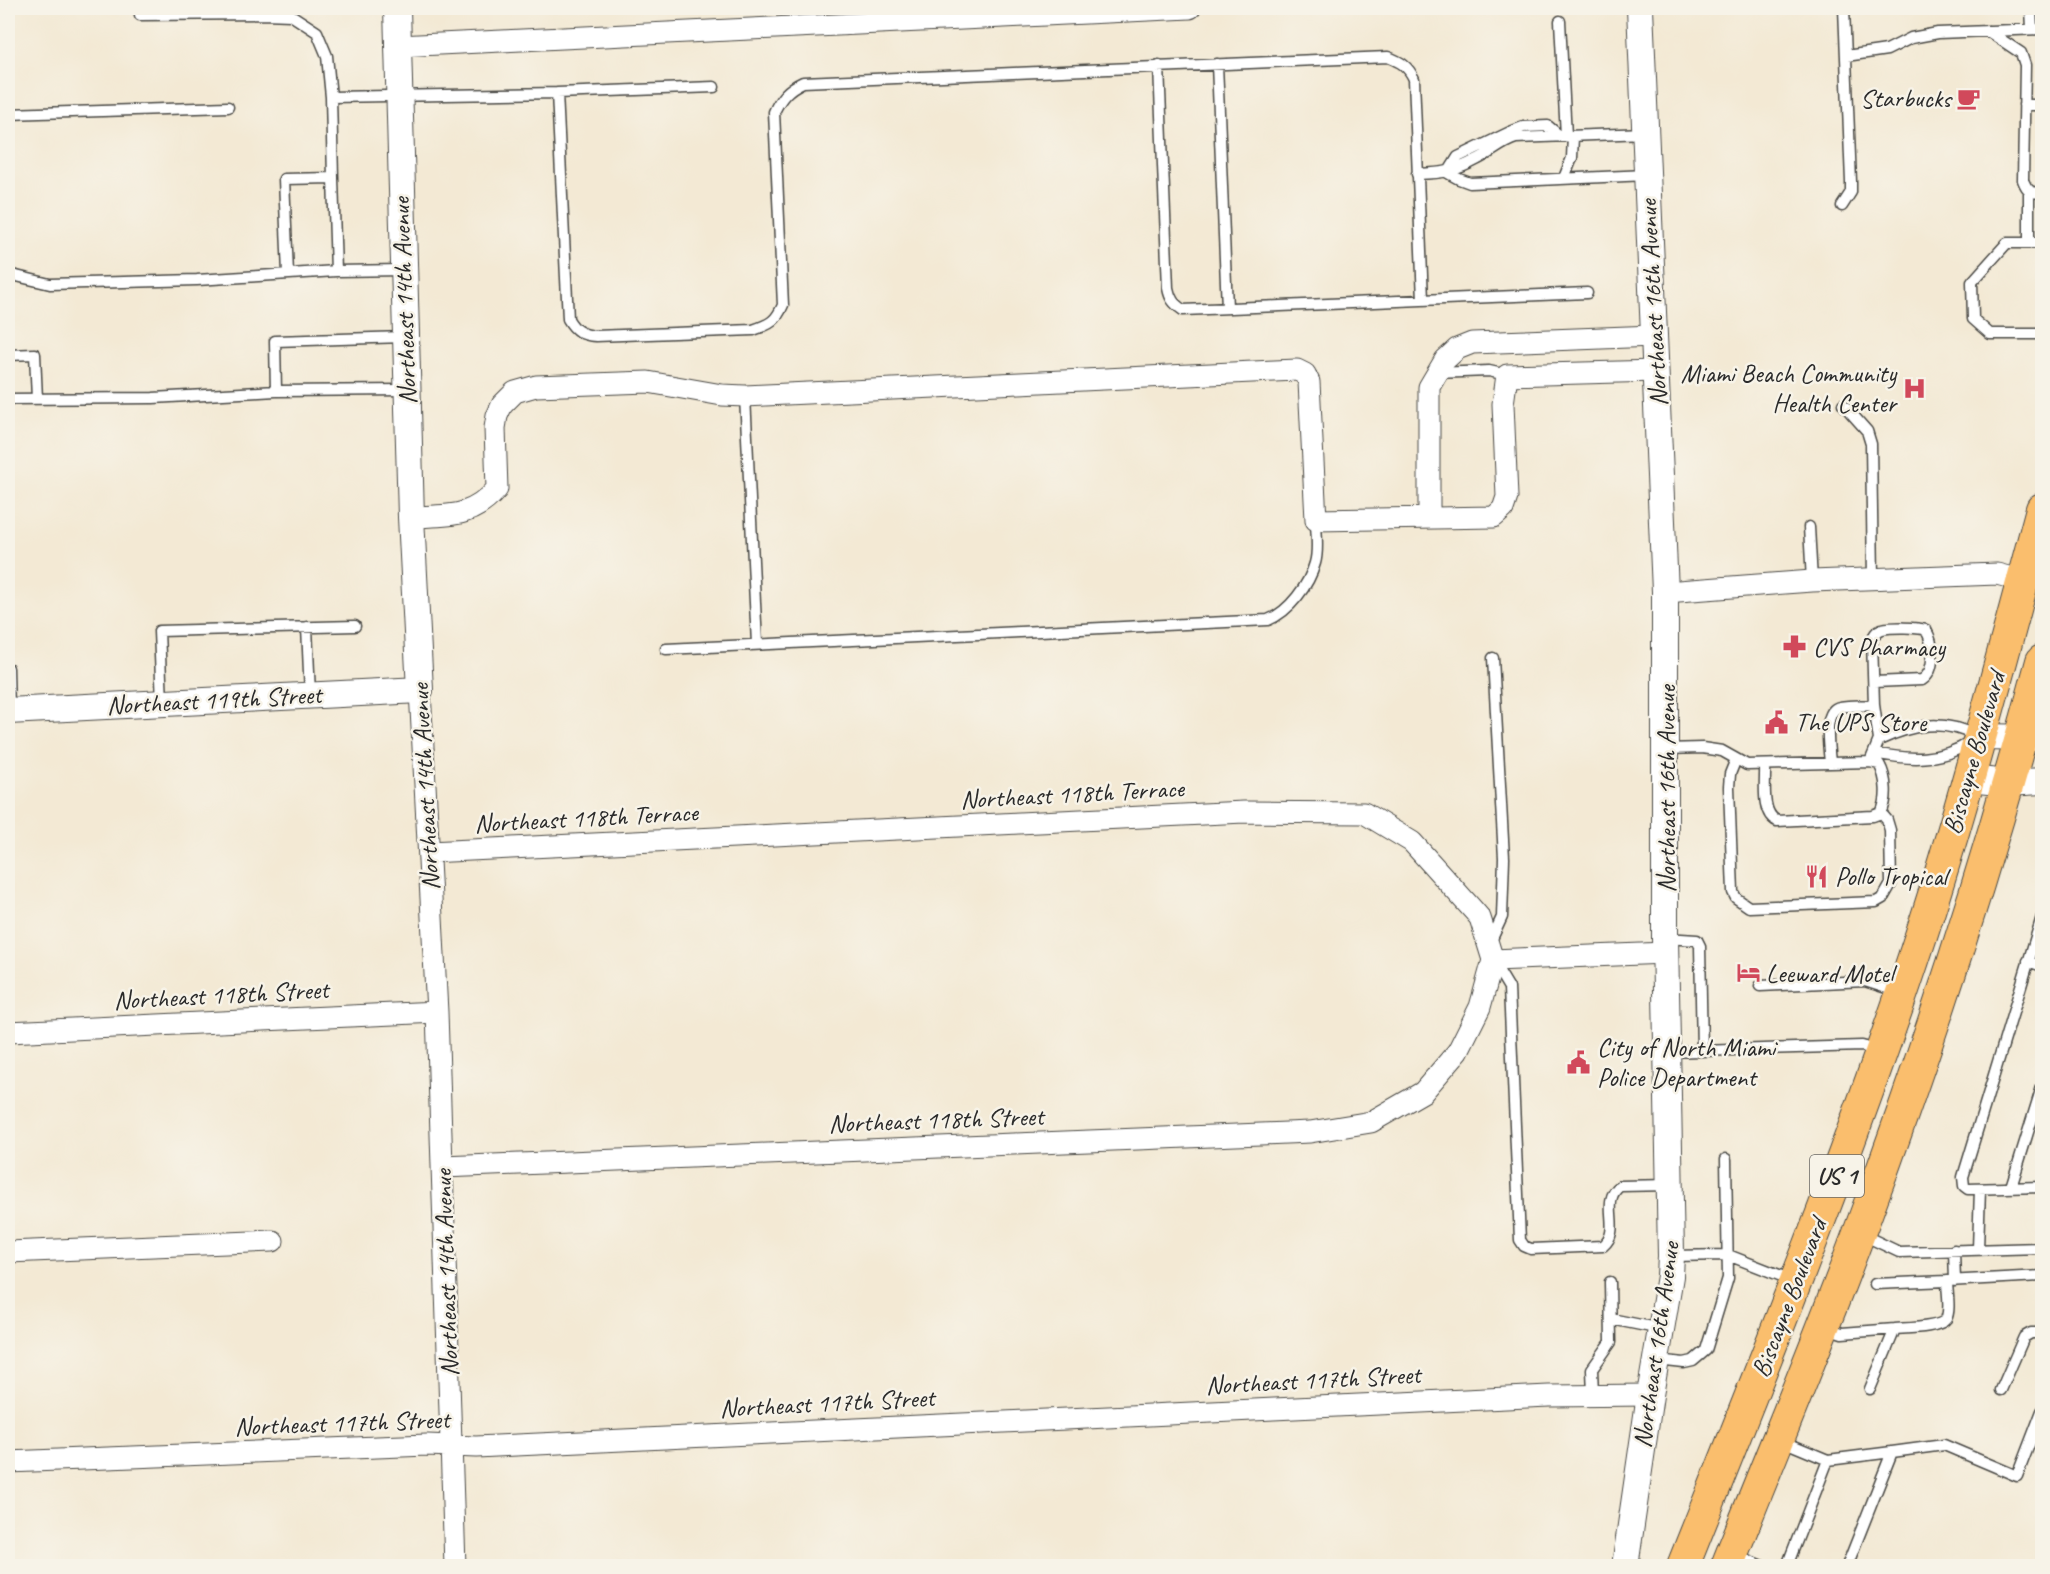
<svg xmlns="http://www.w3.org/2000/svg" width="2050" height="1574" viewBox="0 0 2050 1574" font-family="Caveat,sans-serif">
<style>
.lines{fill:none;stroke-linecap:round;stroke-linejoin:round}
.service-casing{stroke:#494844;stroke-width:13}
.minor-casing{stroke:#494844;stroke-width:23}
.tertiary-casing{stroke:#494844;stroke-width:28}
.primary-casing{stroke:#494844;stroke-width:34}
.service{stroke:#fff;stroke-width:10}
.minor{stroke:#fff;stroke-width:21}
.tertiary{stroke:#fff;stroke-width:26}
.primary{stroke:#fabe6d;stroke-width:32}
.labels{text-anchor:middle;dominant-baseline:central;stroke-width:5;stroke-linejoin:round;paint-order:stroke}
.shield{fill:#f7f3e8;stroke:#686764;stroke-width:1.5}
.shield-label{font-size:24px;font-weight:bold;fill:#2b2b2b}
.poi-label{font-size:26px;fill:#2b2b2b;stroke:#f7f3e8;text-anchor:start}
.street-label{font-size:26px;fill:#2b2b2b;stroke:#f7f3e8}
</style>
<rect width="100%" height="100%" fill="#f7f3e8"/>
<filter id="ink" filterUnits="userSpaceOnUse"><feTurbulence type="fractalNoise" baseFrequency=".0167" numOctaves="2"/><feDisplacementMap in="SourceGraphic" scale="12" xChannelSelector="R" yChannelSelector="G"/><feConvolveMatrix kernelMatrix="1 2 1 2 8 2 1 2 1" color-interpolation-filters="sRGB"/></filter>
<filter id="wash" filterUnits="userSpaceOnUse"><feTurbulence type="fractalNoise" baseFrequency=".008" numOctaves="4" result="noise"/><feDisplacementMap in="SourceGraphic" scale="24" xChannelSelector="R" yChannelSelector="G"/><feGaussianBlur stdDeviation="1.35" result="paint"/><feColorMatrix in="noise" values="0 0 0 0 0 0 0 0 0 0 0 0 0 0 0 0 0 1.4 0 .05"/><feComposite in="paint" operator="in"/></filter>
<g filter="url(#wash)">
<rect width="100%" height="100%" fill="#f3e9d4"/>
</g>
<g filter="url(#ink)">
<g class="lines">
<defs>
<path id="service" d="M2031,8L2032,29
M140,15L264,14L291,15L317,32L327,56L331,97
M1560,21L1566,136
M1988,31L2021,53L2025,65L2023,180C2027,191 2031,193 2042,193
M1846,56L1887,50L1911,38L1938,33L2042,29
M1217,64L1227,308
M1159,66L1168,288C1170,299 1174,304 1183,310L1587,293
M557,93L568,319C575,331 582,335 596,336L753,330C771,324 776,321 783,305L774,112C781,97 788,89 803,82L1388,57C1401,62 1408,66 1414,79L1423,300
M2024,105H2042
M8,114L228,107
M1448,173L1459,179L1470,183L1647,175
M1448,173L1458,157L1510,132L1523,127L1548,126L1560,136
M1417,174C1444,173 1454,172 1478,159C1491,153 1502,142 1516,138L1645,133
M333,178L331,97L557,93L714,87
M1564,178L1572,158L1573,136
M1842,206L1851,192V182L1844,8
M2029,243V190
M2042,243H2007L1972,282L1973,319L1990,334H2042
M8,274L50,284L197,280L336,271L403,270
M288,274L284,179L333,178L336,271
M405,337L275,341L276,391L407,390
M8,355L35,354L37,399
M1436,373L1489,371L1507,375
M745,396L757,644
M8,399L153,398L276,391
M1843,404L1867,431L1871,444L1873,578
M1809,527L1812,581
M307,627L310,695
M666,649L1268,620C1289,612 1309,585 1315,563C1319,550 1316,534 1316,520
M8,668L9,710
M1874,682L1922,680C1936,671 1934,644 1926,630C1916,627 1892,627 1882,629C1876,631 1874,635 1872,640L1874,705
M162,703L159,631L355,626
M1879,740C1912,725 1942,718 1976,736
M1666,749L1702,748L1722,751L1747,765L1870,762L1879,764C1887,778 1888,800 1881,813L1873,816L1777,821C1760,813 1766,781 1765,765
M1874,753C1909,760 1940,762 1971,742
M1736,759L1730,774L1729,787L1733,892L1736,898L1749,907L1876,902L1883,898L1891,884L1890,830L1887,820L1881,813
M1830,763C1829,748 1822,710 1840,707C1851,705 1863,706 1874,705L1879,740L1870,762
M2042,917L1963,1177L1964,1186L1968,1189L2042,1187
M1665,938L1697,940L1700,946L1702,1051
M1490,943L1502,917L1504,858L1493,658
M2028,961L2042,966
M1494,963L1509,988L1520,1240L1524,1246L1531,1249L1603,1246C1623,1230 1599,1201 1620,1186L1670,1185
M1760,986L1865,981L1899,992
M1668,1052L1862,1046L1879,1051
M2011,1187L2042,1087
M1861,1234L1899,1252L2042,1248
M1978,1249L1980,1189
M1954,1250L1955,1281
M1671,1256L1728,1255L1792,1280
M1947,1281L2042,1276
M1875,1284L1947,1281C1947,1292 1951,1310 1946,1319C1940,1328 1907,1328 1895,1329
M1611,1319L1661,1329
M1827,1328L1842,1333L1895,1329L1870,1389
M1657,1360L1684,1363L1693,1361L1706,1350L1728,1278L1726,1159
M2001,1390L2024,1337L2031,1333H2042
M1593,1395L1592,1369L1611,1342L1610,1282
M1780,1440L1828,1460L1892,1452L1847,1566
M1892,1452L1944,1445L2017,1476L2042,1411
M1735,1555L1762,1566
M1787,1566L1828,1460"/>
<path id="minor" d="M398,46L1190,8
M411,517C448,515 471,519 497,489L495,428L497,416L502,405L515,392L536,386L648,382L722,395L745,396L1297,370L1305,374L1309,382L1316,520L1494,517L1503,509L1507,497L1503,404L1507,375L1656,371
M1429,518V387L1445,360L1457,349L1472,343L1654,336
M1665,592L1812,581L1997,574L2023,581
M420,690L437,1012L455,1566
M429,852L1244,812L1364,813L1412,842L1474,911L1480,918L1493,960L1480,1007L1458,1051L1423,1092L1371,1122L1310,1132L443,1167
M1493,960L1666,953
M8,1032L437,1012
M8,1252L273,1241
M8,1462L427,1445L476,1447L1549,1396L1650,1395"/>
<path id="tertiary" d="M8,711L420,690L411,517L397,8
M1979,737L2042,738
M1968,779L2009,783L2042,781
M1625,1566L1650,1395L1670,1276L1671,1256L1665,938V592L1640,8"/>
<path id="primary" d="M1683,1566C1760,1373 1838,1181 1905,984C1958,828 1999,668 2042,509
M1727,1566C1773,1450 1822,1334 1865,1217C1933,1034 1992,849 2042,661"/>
</defs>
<use href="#service" class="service-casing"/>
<use href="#minor" class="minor-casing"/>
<use href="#tertiary" class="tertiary-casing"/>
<use href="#primary" class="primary-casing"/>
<use href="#service" class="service"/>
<use href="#minor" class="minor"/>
<use href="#tertiary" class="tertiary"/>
<use href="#primary" class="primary"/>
</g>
</g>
<defs>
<symbol id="cafe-bare" viewBox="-9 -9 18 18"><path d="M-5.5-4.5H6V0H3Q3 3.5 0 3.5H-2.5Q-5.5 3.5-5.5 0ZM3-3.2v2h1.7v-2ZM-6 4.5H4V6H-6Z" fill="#d1495b" stroke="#f7f3e8" stroke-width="2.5" paint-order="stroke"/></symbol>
<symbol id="hospital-bare" viewBox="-9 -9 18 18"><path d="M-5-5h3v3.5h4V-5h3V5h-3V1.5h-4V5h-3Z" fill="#d1495b" stroke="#f7f3e8" stroke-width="2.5" paint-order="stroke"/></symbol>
<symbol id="pharmacy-bare" viewBox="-9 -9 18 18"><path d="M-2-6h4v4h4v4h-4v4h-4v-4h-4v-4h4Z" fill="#d1495b" stroke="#f7f3e8" stroke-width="2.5" paint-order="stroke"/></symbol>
<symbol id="civic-bare" viewBox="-9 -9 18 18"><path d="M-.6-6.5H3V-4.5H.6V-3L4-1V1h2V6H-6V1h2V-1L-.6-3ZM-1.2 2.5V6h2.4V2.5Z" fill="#d1495b" stroke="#f7f3e8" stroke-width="2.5" paint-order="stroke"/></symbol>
<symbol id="restaurant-bare" viewBox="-9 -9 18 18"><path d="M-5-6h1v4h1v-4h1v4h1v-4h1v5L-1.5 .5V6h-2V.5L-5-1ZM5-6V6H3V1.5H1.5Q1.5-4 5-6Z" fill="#d1495b" stroke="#f7f3e8" stroke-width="2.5" paint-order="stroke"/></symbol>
<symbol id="hotel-bare" viewBox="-9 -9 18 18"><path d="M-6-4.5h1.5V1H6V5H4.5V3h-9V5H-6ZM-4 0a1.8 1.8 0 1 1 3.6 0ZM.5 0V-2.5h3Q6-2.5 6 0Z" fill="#d1495b" stroke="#f7f3e8" stroke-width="2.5" paint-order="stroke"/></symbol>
</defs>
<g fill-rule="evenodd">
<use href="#cafe-bare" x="1952" y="82" width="33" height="33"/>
<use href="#hospital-bare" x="1898" y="372" width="33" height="33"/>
<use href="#pharmacy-bare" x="1778" y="630" width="33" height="33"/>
<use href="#civic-bare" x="1760" y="706" width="33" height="33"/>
<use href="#restaurant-bare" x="1800" y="860" width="33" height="33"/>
<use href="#hotel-bare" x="1732" y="956" width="33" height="33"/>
<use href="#civic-bare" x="1562" y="1046" width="33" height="33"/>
</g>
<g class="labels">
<rect class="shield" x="1810" y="1155" width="54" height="42" rx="4.5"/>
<g class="shield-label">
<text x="1837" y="1176">US 1</text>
</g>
<g class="poi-label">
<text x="1951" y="98" text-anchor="end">Starbucks</text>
<text x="1896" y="373" text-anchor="end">Miami Beach Community<tspan x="1896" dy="30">Health Center</tspan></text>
<text x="1813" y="647">CVS Pharmacy</text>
<text x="1795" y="722">The UPS Store</text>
<text x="1835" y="876">Pollo Tropical</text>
<text x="1766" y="973">Leeward Motel</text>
<text x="1597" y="1047">City of North Miami<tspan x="1597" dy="30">Police Department</tspan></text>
</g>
<g class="street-label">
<text transform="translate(404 301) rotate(-92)">Northeast 14th Avenue</text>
<text transform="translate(1653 303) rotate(-93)">Northeast 16th Avenue</text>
<text transform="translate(214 700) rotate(-3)">Northeast 119th Street</text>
<text transform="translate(1974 753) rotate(-74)">Biscayne Boulevard</text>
<text transform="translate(425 787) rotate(-93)">Northeast 14th Avenue</text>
<text transform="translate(1666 789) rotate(-90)">Northeast 16th Avenue</text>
<text transform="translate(1072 794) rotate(-3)">Northeast 118th Terrace</text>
<text transform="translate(586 818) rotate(-3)">Northeast 118th Terrace</text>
<text transform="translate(221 995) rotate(-3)">Northeast 118th Street</text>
<text transform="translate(936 1120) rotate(-2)">Northeast 118th Street</text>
<text transform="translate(446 1273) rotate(-92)">Northeast 14th Avenue</text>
<text transform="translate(1789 1298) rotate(-69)">Biscayne Boulevard</text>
<text transform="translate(1656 1345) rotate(-82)">Northeast 16th Avenue</text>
<text transform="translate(1313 1380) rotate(-3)">Northeast 117th Street</text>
<text transform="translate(827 1403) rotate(-3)">Northeast 117th Street</text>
<text transform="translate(342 1423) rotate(-2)">Northeast 117th Street</text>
</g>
</g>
<rect width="2050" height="1574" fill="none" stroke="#f7f3e8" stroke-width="30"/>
</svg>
